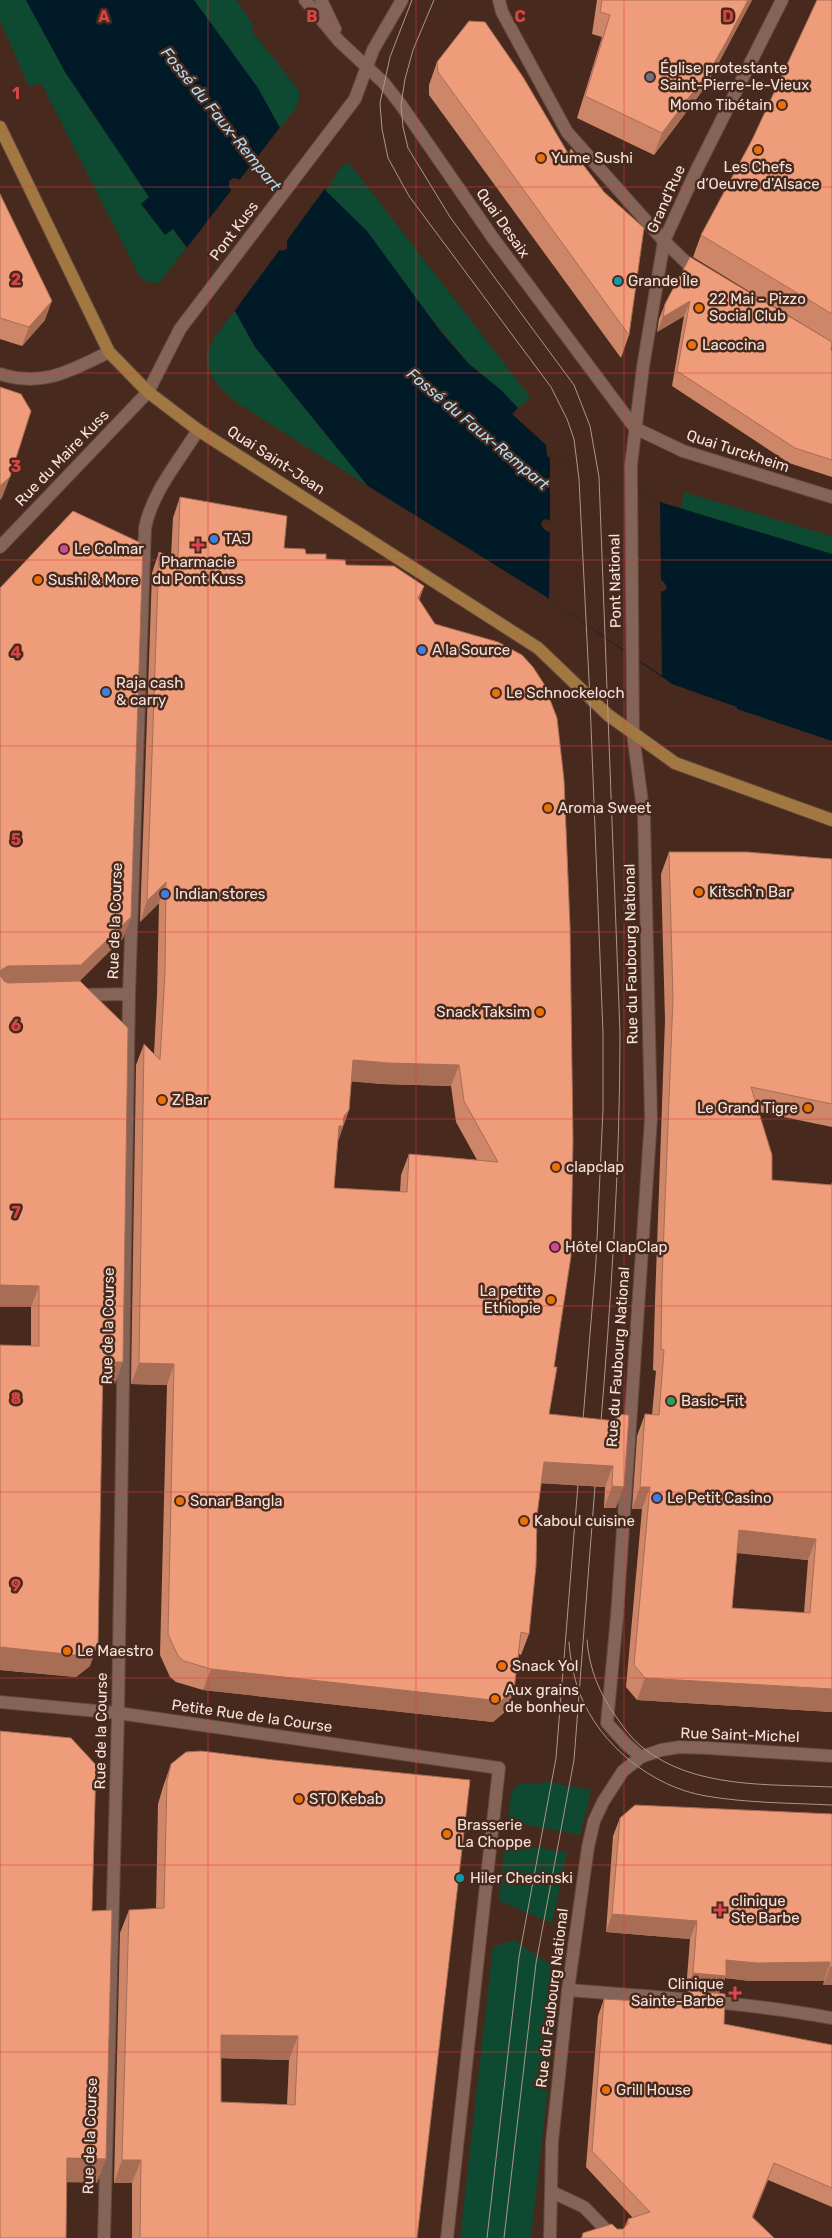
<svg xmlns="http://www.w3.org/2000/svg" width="832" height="2238" viewBox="0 0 832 2238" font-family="Rubik,sans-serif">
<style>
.green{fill:#0e4a32}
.water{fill:#001b27;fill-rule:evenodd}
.pier{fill:#47291d}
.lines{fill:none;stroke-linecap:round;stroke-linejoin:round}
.lane-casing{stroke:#61483d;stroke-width:14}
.street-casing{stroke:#61483d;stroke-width:14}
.secondary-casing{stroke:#61483d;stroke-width:14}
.lane{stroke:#856356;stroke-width:12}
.street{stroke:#856356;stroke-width:12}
.secondary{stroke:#a27842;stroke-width:12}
.tram{stroke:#ad968c;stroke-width:1}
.wall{fill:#ce8669;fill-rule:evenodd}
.shaded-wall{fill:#a76d55}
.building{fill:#ef9c7a;stroke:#a76d55;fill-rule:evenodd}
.grid{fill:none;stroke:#db4443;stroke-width:1;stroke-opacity:0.55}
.worship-dot{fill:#6b7280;stroke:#47291d;stroke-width:2}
.food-dot{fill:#e8710a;stroke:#47291d;stroke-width:2}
.culture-dot{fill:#0f9aa8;stroke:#47291d;stroke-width:2}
.shop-dot{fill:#3f7fe0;stroke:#47291d;stroke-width:2}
.health-dot{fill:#e0444e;stroke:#47291d;stroke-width:2}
.hotel-dot{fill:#d1479c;stroke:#47291d;stroke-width:2}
.leisure-dot{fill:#2e9e5b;stroke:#47291d;stroke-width:2}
.labels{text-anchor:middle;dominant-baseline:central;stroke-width:5;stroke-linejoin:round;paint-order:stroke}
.poi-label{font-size:15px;fill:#f6e3db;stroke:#47291d;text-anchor:start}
.street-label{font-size:15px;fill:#f6e3db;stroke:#47291d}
.water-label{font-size:16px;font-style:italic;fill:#afddf3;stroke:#47291d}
.grid-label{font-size:16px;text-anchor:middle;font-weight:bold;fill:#db4443;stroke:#47291d;stroke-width:5;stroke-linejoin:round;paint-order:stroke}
</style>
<rect width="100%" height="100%" fill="#47291d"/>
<path class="green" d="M0,0H26L65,72L149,197L141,204L165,235L173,229L186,248L159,283L147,282L140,277L41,83L29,86L0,21Z
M194,0H236L254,27L251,30L298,89C303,105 289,116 280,128L258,88Z
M349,163L531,398L518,408L501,390L469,364L326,191L342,165Z
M235,311L255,347L368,486L234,401C193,363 203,350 235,311Z
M684,492L832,536V554L681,509Z
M543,1781L591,1790L580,1835L508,1821C511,1792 508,1779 543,1784Z
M505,1841L567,1853L552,1923L499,1901Z
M514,1940L561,1972L531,2238H460L493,1947Z"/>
<path class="water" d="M26,0H194L258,88L280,128L326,191L367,231L441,332L469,364L501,390L518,408L512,414L546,445L547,456L660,502L832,554V741L737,709V707L672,684L545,596L368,486L255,347L235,311L173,229L165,235L141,204L149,197L65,72ZM233,178L239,179L287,241V249L282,251L278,249L229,187V181ZM546,519L664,582L667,588L664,591L659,592L545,530L541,525L543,520Z"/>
<path class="pier" d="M281,126L326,187L285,243L238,182Z
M233,188L281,248L233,313L185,250Z
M550,457L660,502L661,584L550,523Z
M550,529L661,590L662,676L549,599Z"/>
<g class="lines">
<defs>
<path id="lane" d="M568,1990C657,1997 744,2002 832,2018"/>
<path id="street" d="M305,0L339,41L384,83L401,105L493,238L635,428L683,451L832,497
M321,0L335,29
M499,0L502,12L567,132L664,241L690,266L700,272
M0,374C43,388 72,370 109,352
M0,547L148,392L180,329L355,99L373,50L402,0
M77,995L129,994
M0,1702L118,1713L499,1768L447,2238
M641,1757L626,1744L607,1723L617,1616L651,1119L644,817L633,734L631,465L643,367L664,241L696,171L782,0
M552,2192L584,2207L614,2238
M104,2238L118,1713L129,994L145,528C152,492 179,461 198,430
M550,2238L552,2142L568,1990L588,1847L594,1821L603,1802L623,1771L641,1757L661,1750L680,1747L708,1748L832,1756"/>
<path id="secondary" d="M0,127L109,352L148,392L198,430L538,648L608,715L675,763L832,820"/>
</defs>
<use href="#lane" class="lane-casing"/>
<use href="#street" class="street-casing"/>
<use href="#secondary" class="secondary-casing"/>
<use href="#lane" class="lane"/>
<use href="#street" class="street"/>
<use href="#secondary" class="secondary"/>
<path class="tram" d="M412,0L390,57L380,103L382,129L388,158L409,196L551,387L567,419L574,439L579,479L590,700L603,1034V1109L596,1261L582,1432
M434,0L413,50L405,79L401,105L403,127L408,148L450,217L574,385L590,426L599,477L620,1033C620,1167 611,1300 600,1434
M587,1640C589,1669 600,1695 617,1718C624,1728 632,1739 642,1747C693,1789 769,1784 832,1787
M569,1642C570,1658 574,1679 580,1694C600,1745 652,1787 706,1796C747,1803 790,1803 832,1805
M487,2238L519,1957L556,1758L579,1472
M504,2238L536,1963L574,1760L596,1473"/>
</g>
<path class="wall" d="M597,0H752L717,66L703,90L654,155L577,118L602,37L592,34Z
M832,0V342L693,257L701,235L752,140Z
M437,62L568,155L571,149L604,192L629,335L621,358L429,95V85Z
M0,194L45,320L22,346L0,339Z
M690,257L832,350V477L789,463L672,386L684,316L657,332L659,319L665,304Z
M180,497L284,548L424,586L419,600L554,1367L549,1414L614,1421L616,1414V1508H604L605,1487L541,1483L537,1515L529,1634L521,1655L519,1654L514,1689L507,1710L493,1722L203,1690L176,1682L170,1677L160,1655L167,1385L131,1384L136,1065L144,1044L154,1054L157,995L159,903L140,922L152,573L159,552L171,557L173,518ZM351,1081L382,1084L451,1086L456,1122L477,1160L409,1154L401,1175L400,1192L334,1188L338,1141L349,1110Z
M0,588L131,917L123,938L79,981L115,1384H103L90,1666L76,1677L0,1670V1345L31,1346V1307Z
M669,852L832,859V1127L759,1112L772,1180L831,1185L832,1182V1712L637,1700L626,1687L642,1509H632L637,1436L645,1414L652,1415L656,1371L653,1370L655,1302L665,1020L661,874ZM737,1553L808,1560L804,1613L732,1608Z
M171,1764L417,2238H132V2183H114L120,1933L129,1910L156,1909L158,1804L163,1787ZM221,2058L289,2060L287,2105L221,2102Z
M832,1814V1985H823L824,1981H750L725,1978L719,1993L724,2024L832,2045V2207L768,2180L753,2217L774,2238H581L583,2233L623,2229L625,2226L628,2219L633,2218L586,2167L598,2016L604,1999L686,2003L690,1992L686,1991L690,1939L606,1932L613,1836L620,1818Z"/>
<path class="shaded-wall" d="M748,0H752L717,66L703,90L654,155L662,133Z
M52,301L45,320L22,346L29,327Z
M690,301L684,316L657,332L663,317Z
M10,477L2,498L0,500V486Z
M424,586L417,607L418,598Z
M166,882L159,903L140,922L147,901Z
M131,917L123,938L74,987L0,988V973L1,970L8,966Z
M353,1060L459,1065L451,1086L382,1084L345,1081Z
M349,1110L343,1126L336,1147L339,1126L344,1116Z
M0,1285L39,1286L31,1307H0Z
M103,1362H123L115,1384L96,1383Z
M139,1363L174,1364L167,1385L131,1384Z
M544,1462L613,1466L605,1487L536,1483Z
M612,1486L624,1487L616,1508H604Z
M640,1487H650L642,1509H632Z
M739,1530L816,1539L808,1560L731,1552Z
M98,1644L90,1666L76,1677L0,1670V1647Z
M211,1669L514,1689L507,1710L493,1722L203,1690Z
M645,1678L832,1689V1712L637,1700Z
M612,1914L697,1921L690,1939L606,1932Z
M726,1960L830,1962L824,1981H750L725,1978L719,1994L686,1991L693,1973Z
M830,1967H832V1985H823Z
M221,2035L298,2036L289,2060L213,2058Z
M67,2158L106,2159L97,2183L59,2182Z
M122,2160H141L132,2183H114Z
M774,2163L768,2180L746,2234L752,2217Z"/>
<path class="building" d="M602,0H748L725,44L711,68L662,133L585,96L610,15L600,12Z
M817,0H832V314L701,235L752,140Z
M469,21L485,22L523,77L569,155L571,149L604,192L644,228L629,335L438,72L437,62Z
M0,194L52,301L29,327L0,318Z
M690,257L832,342L831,350H832V460L795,448L677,371L690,301L663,317L665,304Z
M0,387L21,394L31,411L10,477L0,486Z
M180,497L287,516L284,548L305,549L306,554H326V559L345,560L346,565L394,566L424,586L418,598L435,624L498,642L522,655L533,667L544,684L557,718L564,780L570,926L573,1140L571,1256L554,1367H557L549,1414L616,1421V1414L629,1415L624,1487L612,1486L613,1466L544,1462L537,1515L536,1566L529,1634L521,1632L514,1689L501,1701L211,1669L184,1661L178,1656L168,1634L174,1364L139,1363L144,1044L160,1060L165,974L166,882L147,901L159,552L178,560ZM353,1060L389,1063L459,1065L464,1101L498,1162L409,1154L407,1192L334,1188L339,1126H343L344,1116L349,1110Z
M73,511L143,544L131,917L81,965L8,966L1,970L0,974V588Z
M669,852H747L832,859V1104L751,1087L772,1155V1180L832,1185V1689L645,1678L634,1665L650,1487H640L645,1414L659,1415L664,1350L661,1349L662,1280L673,998ZM739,1530L816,1539L810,1613L732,1608Z
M0,975L4,981L8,983L80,981L128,1028L123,1362H103L98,1644L84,1656L0,1647V1345L39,1346V1286L0,1285Z
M0,1731L71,1738L96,1765L92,1911L112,1910L106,2159L67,2158L66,2238H0Z
M201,1751L274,1760L470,1780L417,2238H140L141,2160H122L129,1910L164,1908L167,1781L171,1764L186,1752ZM221,2035L298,2036L295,2105L221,2102Z
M635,1805L832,1814V1967H830V1962L757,1963L726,1960V1976L693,1973L697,1921L612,1914L620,1818Z
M691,1991L725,1994L724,2024L832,2045V2188L774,2163L752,2217L774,2238H582L583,2233L612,2224L617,2229H623L628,2224V2219L650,2212L592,2151L604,1999L690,2004Z"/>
<path class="grid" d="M208,0V2238M416,0V2238M624,0V2238M0,187H832M0,373H832M0,560H832M0,746H832M0,932H832M0,1119H832M0,1306H832M0,1492H832M0,1678H832M0,1865H832M0,2052H832"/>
<circle class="worship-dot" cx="650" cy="77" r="5"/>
<g class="food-dot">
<circle cx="782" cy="105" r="5"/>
<circle cx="758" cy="150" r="5"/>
<circle cx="541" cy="158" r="5"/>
<circle cx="699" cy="308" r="5"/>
<circle cx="692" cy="345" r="5"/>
<circle cx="38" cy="580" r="5"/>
<circle cx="496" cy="693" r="5"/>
<circle cx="548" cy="808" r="5"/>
<circle cx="699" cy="892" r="5"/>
<circle cx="540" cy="1012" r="5"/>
<circle cx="162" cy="1100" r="5"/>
<circle cx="808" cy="1108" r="5"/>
<circle cx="556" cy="1167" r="5"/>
<circle cx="551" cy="1300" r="5"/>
<circle cx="180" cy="1501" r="5"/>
<circle cx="524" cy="1521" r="5"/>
<circle cx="67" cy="1651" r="5"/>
<circle cx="502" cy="1666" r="5"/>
<circle cx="495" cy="1699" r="5"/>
<circle cx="299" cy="1799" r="5"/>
<circle cx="447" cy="1834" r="5"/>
<circle cx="606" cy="2090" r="5"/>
</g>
<g class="culture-dot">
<circle cx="618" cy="281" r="5"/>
<circle cx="460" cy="1878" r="5"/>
</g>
<g class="shop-dot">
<circle cx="214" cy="539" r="5"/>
<circle cx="422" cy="650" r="5"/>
<circle cx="106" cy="692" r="5"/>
<circle cx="165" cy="894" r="5"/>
<circle cx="657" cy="1498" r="5"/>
</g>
<g class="health-dot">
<path d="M195.5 537.5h5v5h5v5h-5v5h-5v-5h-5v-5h5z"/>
<path d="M717.5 1902.5h5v5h5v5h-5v5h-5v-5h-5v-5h5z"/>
<path d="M732.5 1985.5h5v5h5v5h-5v5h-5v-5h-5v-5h5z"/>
</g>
<g class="hotel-dot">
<circle cx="64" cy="549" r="5"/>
<circle cx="555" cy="1247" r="5"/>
</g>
<circle class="leisure-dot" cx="671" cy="1401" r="5"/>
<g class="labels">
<g class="poi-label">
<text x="660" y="68">Église protestante<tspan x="660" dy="17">Saint-Pierre-le-Vieux</tspan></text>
<text x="772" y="105" text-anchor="end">Momo Tibétain</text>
<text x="551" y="158">Yume Sushi</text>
<text x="758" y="167" text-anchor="middle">Les Chefs<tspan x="758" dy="17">d’Oeuvre d'Alsace</tspan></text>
<text x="628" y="281">Grande Île</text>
<text x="709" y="299">22 Mai - Pizzo<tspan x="709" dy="17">Social Club</tspan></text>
<text x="702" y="345">Lacocina</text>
<text x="224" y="539">TAJ</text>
<text x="74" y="549">Le Colmar</text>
<text x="198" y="562" text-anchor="middle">Pharmacie<tspan x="198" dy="17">du Pont Kuss</tspan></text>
<text x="48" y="580">Sushi &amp; More</text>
<text x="432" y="650">A la Source</text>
<text x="116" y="683">Raja cash<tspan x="116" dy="17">&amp; carry</tspan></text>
<text x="506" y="693">Le Schnockeloch</text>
<text x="558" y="808">Aroma Sweet</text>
<text x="709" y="892">Kitsch'n Bar</text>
<text x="175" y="894">Indian stores</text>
<text x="530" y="1012" text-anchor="end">Snack Taksim</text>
<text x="172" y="1100">Z Bar</text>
<text x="798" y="1108" text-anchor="end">Le Grand Tigre</text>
<text x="566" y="1167">clapclap</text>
<text x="565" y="1247">Hôtel ClapClap</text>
<text x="541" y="1291" text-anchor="end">La petite<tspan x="541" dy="17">Ethiopie</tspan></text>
<text x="681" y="1401">Basic-Fit</text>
<text x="667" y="1498">Le Petit Casino</text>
<text x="190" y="1501">Sonar Bangla</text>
<text x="534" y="1521">Kaboul cuisine</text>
<text x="77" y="1651">Le Maestro</text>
<text x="512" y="1666">Snack Yol</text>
<text x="505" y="1690">Aux grains<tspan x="505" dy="17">de bonheur</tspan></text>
<text x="309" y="1799">STO Kebab</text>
<text x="457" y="1825">Brasserie<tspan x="457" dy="17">La Choppe</tspan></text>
<text x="470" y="1878">Hiler Checinski</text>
<text x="731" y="1901">clinique<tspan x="731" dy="17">Ste Barbe</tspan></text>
<text x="724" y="1984" text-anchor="end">Clinique<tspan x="724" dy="17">Sainte-Barbe</tspan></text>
<text x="616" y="2090">Grill House</text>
</g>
<g class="street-label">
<text transform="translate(666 199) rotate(-66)">Grand'Rue</text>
<text transform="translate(503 223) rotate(55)">Quai Desaix</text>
<text transform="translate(234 231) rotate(-53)">Pont Kuss</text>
<text transform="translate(738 451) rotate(18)">Quai Turckheim</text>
<text transform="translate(62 458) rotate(-46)">Rue du Maire Kuss</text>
<text transform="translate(276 460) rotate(33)">Quai Saint-Jean</text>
<text transform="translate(615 581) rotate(-91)">Pont National</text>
<text transform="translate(115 921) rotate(-88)">Rue de la Course</text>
<text transform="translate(631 954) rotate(-91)">Rue du Faubourg National</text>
<text transform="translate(108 1326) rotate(-89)">Rue de la Course</text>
<text transform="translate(618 1357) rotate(-86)">Rue du Faubourg National</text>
<text transform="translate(252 1716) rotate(8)">Petite Rue de la Course</text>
<text transform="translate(101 1731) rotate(-89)">Rue de la Course</text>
<text transform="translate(740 1735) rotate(2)">Rue Saint-Michel</text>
<text transform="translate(552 1998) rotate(-83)">Rue du Faubourg National</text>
<text transform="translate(90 2136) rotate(-88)">Rue de la Course</text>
</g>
<g class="water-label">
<text transform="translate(221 119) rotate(51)">Fossé du Faux-Rempart</text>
<text transform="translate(478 429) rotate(40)">Fossé du Faux-Rempart</text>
</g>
</g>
<g class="grid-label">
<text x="104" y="22">A</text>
<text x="312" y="22">B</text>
<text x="520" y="22">C</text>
<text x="728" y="22">D</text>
<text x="16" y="99">1</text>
<text x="16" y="285">2</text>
<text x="16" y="472">3</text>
<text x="16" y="658">4</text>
<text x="16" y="845">5</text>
<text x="16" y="1031">6</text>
<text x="16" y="1218">7</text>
<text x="16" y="1404">8</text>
<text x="16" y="1591">9</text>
</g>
</svg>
